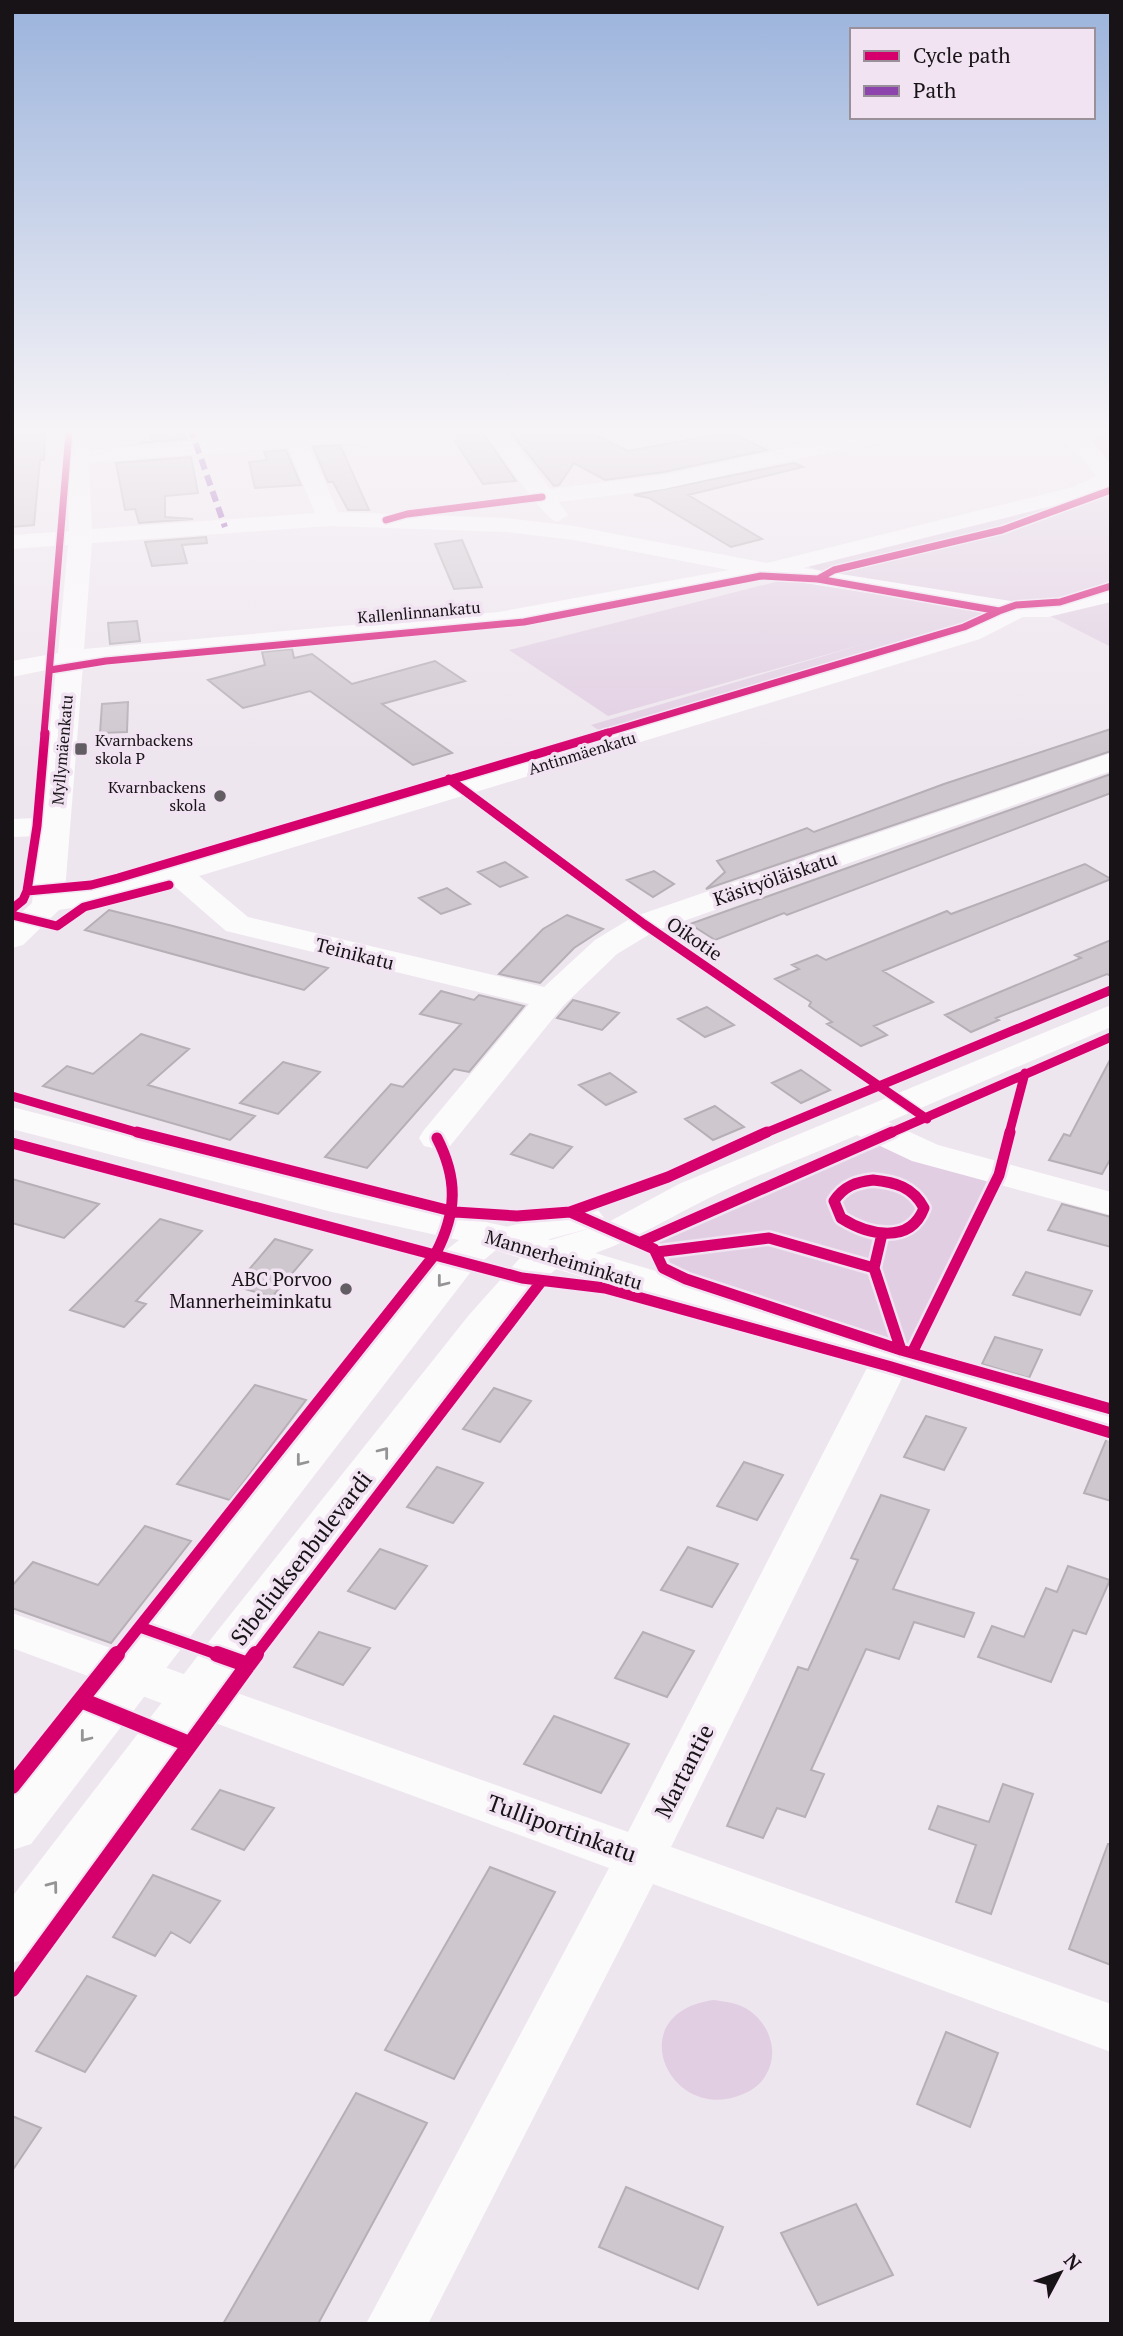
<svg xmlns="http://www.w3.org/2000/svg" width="1123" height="2336" viewBox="0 0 1123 2336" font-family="'PT Serif',serif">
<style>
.green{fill:#e1cee2}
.building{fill:#cec7ce;stroke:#b6b0b6;stroke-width:2}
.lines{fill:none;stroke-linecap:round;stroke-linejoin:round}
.minor{fill:#fcfbfc;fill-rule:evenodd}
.major{fill:#fcfbfc;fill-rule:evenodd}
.quiet{stroke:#8e44ad;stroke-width:6;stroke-dasharray:11 6;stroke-linecap:butt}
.cycleway-far3-casing{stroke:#f1e3f2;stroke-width:10}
.cycleway-far2-casing{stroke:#f1e3f2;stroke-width:12}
.cycleway-far1-casing{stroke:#f1e3f2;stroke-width:16}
.cycleway-casing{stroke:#f1e3f2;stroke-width:20}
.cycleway-far3{stroke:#d6006c;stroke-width:7}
.cycleway-far2{stroke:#d6006c;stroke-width:9}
.cycleway-far1{stroke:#d6006c;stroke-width:11}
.cycleway{stroke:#d6006c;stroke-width:16}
.oneway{stroke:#959395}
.poi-dot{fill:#625d62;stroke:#f1e3f2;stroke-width:2.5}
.labels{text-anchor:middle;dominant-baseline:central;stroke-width:7;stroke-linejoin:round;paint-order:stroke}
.far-street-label{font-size:16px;fill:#171317;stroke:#f1e3f2}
.far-poi-label{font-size:16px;fill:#171317;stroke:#f1e3f2;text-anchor:start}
.street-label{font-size:19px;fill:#171317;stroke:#f1e3f2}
.poi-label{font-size:19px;fill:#171317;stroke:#f1e3f2;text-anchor:end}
.near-street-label{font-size:23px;fill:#171317;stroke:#f1e3f2}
</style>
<rect width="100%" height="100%" fill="#eee6ee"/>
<path class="green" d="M1075,427H1111V474Z
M1111,486L997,528L821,571L809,567L813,562Z
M1111,493V582L1057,599L1010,603L832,574L1005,531Z
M787,579L980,610L988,614L987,617L956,628L603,733L591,725L871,642L608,716L509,650Z
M1111,600V647L1050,616Z
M869,1139L987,1181L908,1344L671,1266L667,1254L649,1240Z
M714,2000C727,2002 739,2003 750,2011C773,2028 780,2058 762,2081C755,2089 745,2094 735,2097C666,2118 622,2012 714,2000Z"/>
<path class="building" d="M29,427H45L44,460H40L34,525L12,527L14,436Z
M535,427H579L628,451L730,432L767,450L664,472L605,480L574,463L559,485L554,486L511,433Z
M183,428L186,439L138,443L152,442L149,430Z
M481,432L487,439L516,481L483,484L455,441H458L457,434Z
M340,445L369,510H348L333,482H328L313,447Z
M286,450L301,485L255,488L249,462L267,460L264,452Z
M191,457L198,493L165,496V517L193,519L139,523L135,509L125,510L116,463Z
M794,463L803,467L688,495L762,539L731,547L649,498L634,495Z
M206,537L207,543L182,545L187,563L152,566L145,542Z
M462,540L482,587L454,589L435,544Z
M137,621L140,641L110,644L108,623Z
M292,649L294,658L312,654L352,684L435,661L465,681L382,704L452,753L413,765L310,691L243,708L208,680L265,665L262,652Z
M128,702L127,732L100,733L102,704Z
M1111,729V751L706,889L725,872L717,861L807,828L814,832L944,784Z
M1111,774V793L787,915L784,913L715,940L690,924Z
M505,862L527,877L500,887L478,872Z
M1085,864L1111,879L883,971L933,1002L874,1026L887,1035L861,1046L827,1024L832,1022L809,1006L811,1002L775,979L799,969L792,965L817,955L826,960L947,911L951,914Z
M654,871L674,884L653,897L627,880Z
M447,888L470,904L441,914L419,898Z
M109,910L173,926L328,968L304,990L85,930Z
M567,915L603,929L574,948L540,983L499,974L543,929Z
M1111,940V976L1107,974L996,1018L999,1020L971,1032L945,1015L1081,958L1075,955Z
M441,991L474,1000L479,995L524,1006L469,1072L454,1069L367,1168L325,1157L391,1084L403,1087L461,1024L420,1014Z
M573,1000L603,1008L619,1013L602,1030L557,1018Z
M707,1007L734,1025L705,1037L678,1019Z
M141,1034L189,1049L148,1085L255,1116L230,1140L43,1086L67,1066L93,1074Z
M1111,1058V1158L1102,1174L1049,1160L1064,1134L1070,1136Z
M283,1062L320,1072L278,1114L240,1103Z
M801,1070L830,1090L801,1103L772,1083Z
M610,1073L636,1092L606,1105L579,1085Z
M715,1106L744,1127L713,1140L685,1119Z
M530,1134L572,1147L553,1168L511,1154Z
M12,1179L99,1204L64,1238L12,1223Z
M1062,1204L1111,1217V1247L1048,1230Z
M160,1219L202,1231L136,1301L146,1304L124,1327L70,1310Z
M275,1239L312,1250L272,1297L235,1286Z
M1026,1272L1092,1291L1080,1315L1013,1295Z
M995,1337L1042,1350L1029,1378L982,1364Z
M255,1385L306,1400L230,1500L177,1484Z
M494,1388L531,1401L500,1442L463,1429Z
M926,1416L966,1428L944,1470L904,1457Z
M1107,1438H1111V1501L1084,1493Z
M744,1462L783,1475L757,1520L717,1506Z
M437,1467L483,1483L453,1523L407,1507Z
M881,1495L929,1510L893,1589L974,1613L964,1637L914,1622L899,1659L866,1649L811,1770L824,1774L805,1817L777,1808L763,1838L727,1826L798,1667L808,1670L858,1560L851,1558Z
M145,1526L191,1541L111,1643L12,1608V1586L33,1562L98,1585Z
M688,1547L738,1564L712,1607L661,1590Z
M380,1549L427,1566L395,1609L348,1591Z
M1068,1566L1110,1580L1086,1634L1073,1630L1051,1682L978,1657L992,1626L1024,1637L1046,1588L1057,1592Z
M319,1632L370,1648L343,1685L294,1667Z
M643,1632L694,1651L667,1697L615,1678Z
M554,1716L629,1744L601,1793L524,1764Z
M1003,1784L1033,1794L991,1914L956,1902L976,1845L929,1829L938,1806L989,1822Z
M220,1790L274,1808L244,1850L192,1829Z
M1108,1844H1111V1965L1069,1949Z
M490,1867L555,1892L454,2079L385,2050Z
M153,1875L220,1901L190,1943L171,1932L155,1956L113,1937Z
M87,1976L136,1996L85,2072L36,2051Z
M946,2032L998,2053L970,2127L917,2104Z
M356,2093L427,2123L318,2324H223Z
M12,2116L41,2128L12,2171Z
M626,2187L723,2227L698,2289L599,2247Z
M856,2204L893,2275L818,2305L781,2233Z"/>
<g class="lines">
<path class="minor" d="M66,427H88L89,450L283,434L281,427H302L304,433L368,427H464L454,433L309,445L338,512L505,518L574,526L767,563L1073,487L1096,476L1058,427H1080L1111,464V486L1089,497L803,568L1017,602L1048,603L1111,588V602L1048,617H1023L980,639L199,876L248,917L544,987L595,940L633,917L1111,753V771L655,931L617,954L563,1006L450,1146L437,1149L424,1146L419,1138L424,1130L529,1004L226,931L172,884L112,901L59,910L23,945L12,948V921L32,903L39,836L12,837V819L41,818L56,668L12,677V661L58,653L68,545L12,549V535L69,531ZM288,447L315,513L92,529L89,463ZM329,526L505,532L574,540L729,570L499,612L84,649L92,543ZM767,577L995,613L962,629L108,883L65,891L83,665L499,628Z
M482,427H503L550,489L664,475L883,427H924L914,433L664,489L559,502L568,515L557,522C542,518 495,446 482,427Z
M1111,1005V1027L888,1122L938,1145L1111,1192V1215L912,1161L857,1135C807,1157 754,1176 705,1200C664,1220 583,1272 537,1260L532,1252L537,1244L595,1227L504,1251L490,1247L485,1239L490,1231L585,1207L598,1210L604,1218L598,1226L603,1225L679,1184Z
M888,1353L902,1357L908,1366L671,1847L1111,2004V2052L653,1884L428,2324H366L609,1868L12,1648V1613L628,1832L868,1366L874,1357Z"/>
<path class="major" d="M12,1107L334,1189L504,1226L1111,1406V1436L556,1269L536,1287L499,1333L241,1670L32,1957L12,1963V1897L207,1644L469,1315L520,1258L496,1250L473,1269L31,1844L12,1850V1790L445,1251L459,1240L332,1212L12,1129Z"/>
<path class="quiet" d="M190,427L225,527"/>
<defs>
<path id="cycleway-far3" d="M386,520L407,514L542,497
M818,579L834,570L1002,530L1111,490
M999,611L1016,605L1060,602L1111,586
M50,670L106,661L524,622L761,576L818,579L999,611L964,627L602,734
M44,734L69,432L62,427"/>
<path id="cycleway-far2" d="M449,779L644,924L927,1119
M27,891L91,885L118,878L608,733
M12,909L23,900L27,891L37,826L45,733
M12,915L57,926L84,907L169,885
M12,1096L143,1134
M763,1134L1111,990
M888,1134L1111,1037
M1009,1134L1025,1073"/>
<path id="cycleway-far1" d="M137,1132L455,1212L517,1216L570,1212L654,1249L663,1268L686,1279L901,1350L1111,1409
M12,1143L522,1278L605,1288L888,1366L1111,1433
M873,1180C895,1182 913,1187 924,1208C910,1245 868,1235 841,1218L834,1201C844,1186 856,1182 873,1180Z
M570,1212L668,1177L767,1132
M882,1234L874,1268L901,1350
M641,1242L892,1132
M657,1252L769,1238L874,1268
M912,1353L999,1175L1010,1132
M140,1627L222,1656
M116,1656L436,1253C457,1212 458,1179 437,1138
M255,1656L541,1282"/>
<path id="cycleway" d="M217,1654L248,1665
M81,1700L189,1744
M12,1786L117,1654
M12,1989L256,1654"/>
</defs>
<use href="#cycleway-far3" class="cycleway-far3-casing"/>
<use href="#cycleway-far2" class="cycleway-far2-casing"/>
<use href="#cycleway-far1" class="cycleway-far1-casing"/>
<use href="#cycleway" class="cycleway-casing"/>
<use href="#cycleway-far3" class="cycleway-far3"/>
<use href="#cycleway-far2" class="cycleway-far2"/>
<use href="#cycleway-far1" class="cycleway-far1"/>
<use href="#cycleway" class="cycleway"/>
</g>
<defs><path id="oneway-chevron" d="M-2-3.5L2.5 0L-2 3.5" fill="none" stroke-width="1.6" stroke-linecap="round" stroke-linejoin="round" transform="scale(1.75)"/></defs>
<g class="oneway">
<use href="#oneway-chevron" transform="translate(442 1282) rotate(128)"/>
<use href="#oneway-chevron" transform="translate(384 1452) rotate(-52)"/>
<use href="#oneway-chevron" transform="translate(301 1461) rotate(128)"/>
<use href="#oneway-chevron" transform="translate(85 1737) rotate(128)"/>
<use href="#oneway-chevron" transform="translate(53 1886) rotate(-53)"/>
</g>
<linearGradient id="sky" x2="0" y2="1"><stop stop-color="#9bb3dc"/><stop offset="0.57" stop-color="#f7f4f7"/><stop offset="1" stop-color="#f7f4f7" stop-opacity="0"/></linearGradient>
<rect width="1123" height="755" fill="url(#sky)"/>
<g class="poi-dot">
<rect x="74" y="742" width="14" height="14" rx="3.5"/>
<circle cx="220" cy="796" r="7"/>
<circle cx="346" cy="1289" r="7"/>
</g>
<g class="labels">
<g class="far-street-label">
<text transform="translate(419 612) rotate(-5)">Kallenlinnankatu</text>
<text transform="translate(62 750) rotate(-85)">Myllymäenkatu</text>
<text transform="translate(582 753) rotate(-17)">Antinmäenkatu</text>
</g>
<g class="far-poi-label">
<text x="95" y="740">Kvarnbackens<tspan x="95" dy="18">skola P</tspan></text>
<text x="206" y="787" text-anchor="end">Kvarnbackens<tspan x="206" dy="18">skola</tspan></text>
</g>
<g class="street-label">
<text transform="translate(775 878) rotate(-19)">Käsityöläiskatu</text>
<text transform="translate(695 938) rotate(34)">Oikotie</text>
<text transform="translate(355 953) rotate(14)">Teinikatu</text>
<text transform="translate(564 1259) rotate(17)">Mannerheiminkatu</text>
</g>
<g class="poi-label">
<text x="332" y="1278">ABC Porvoo<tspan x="332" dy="22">Mannerheiminkatu</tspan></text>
</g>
<g class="near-street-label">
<text transform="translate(301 1558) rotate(-52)">Sibeliuksenbulevardi</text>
<text transform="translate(684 1771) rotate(-63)">Martantie</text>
<text transform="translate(562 1828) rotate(20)">Tulliportinkatu</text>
</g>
</g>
<rect width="1123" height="2336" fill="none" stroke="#171317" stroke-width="28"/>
<rect x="850" y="28" width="245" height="91" fill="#f1e3f2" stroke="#9a909a" stroke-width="2"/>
<rect x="864" y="51" width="35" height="10" fill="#d6006c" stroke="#9a909a" stroke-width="2"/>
<text x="913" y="63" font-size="21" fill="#171317">Cycle path</text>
<rect x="864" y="86" width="35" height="10" fill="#8e44ad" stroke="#9a909a" stroke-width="2"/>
<text x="913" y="98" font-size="21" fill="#171317">Path</text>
<g transform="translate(1060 2273) rotate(49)" stroke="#f1e3f2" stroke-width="5" paint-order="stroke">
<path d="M0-5L12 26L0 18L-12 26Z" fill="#171317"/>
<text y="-10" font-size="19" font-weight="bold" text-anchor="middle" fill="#171317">N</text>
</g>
</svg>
